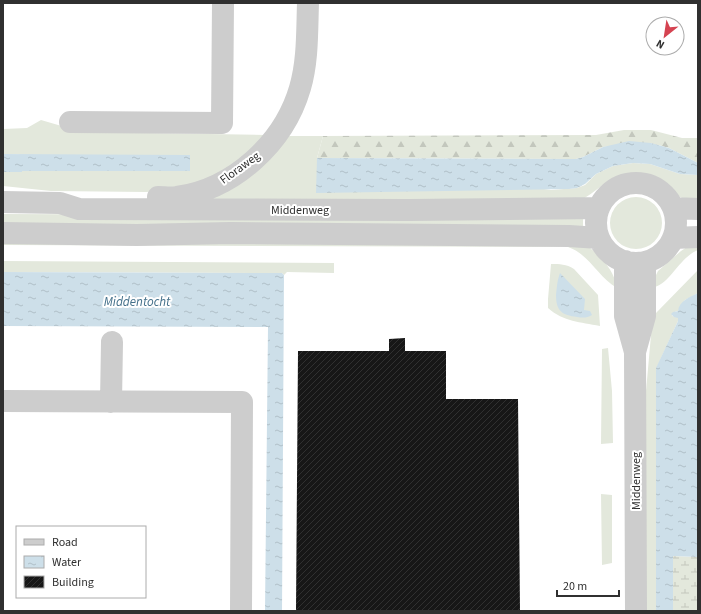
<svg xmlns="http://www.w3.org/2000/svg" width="701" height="614" viewBox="0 0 701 614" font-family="'Source Sans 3',sans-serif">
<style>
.grass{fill:#e3e8dc}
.forest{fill:url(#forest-firs)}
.wetland{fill:url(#wetland-marsh)}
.water{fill:url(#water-ripples)}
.building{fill:url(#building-hatch)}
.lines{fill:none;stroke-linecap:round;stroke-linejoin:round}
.minor{stroke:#cdcdcd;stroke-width:22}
.labels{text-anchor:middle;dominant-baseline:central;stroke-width:4;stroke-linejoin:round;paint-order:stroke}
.street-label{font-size:12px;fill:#303030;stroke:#fff}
.water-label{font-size:13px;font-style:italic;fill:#45718b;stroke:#fff}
</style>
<defs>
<pattern id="forest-firs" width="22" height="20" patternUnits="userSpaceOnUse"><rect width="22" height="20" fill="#e3e8dc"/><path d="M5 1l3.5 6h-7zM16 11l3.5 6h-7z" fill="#c3c7bd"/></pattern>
<pattern id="wetland-marsh" width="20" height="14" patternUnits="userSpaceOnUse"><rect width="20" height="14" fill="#e3e8dc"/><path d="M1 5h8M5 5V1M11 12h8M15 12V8" fill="none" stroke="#c3c7bd"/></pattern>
<pattern id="water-ripples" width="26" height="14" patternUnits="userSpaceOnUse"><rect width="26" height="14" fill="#cddfe9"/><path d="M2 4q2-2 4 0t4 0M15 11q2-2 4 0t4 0" fill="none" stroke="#b0c0c8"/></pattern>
<pattern id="building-hatch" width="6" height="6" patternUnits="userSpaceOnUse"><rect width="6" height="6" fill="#171717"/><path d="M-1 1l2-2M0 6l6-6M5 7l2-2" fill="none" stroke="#303030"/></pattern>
</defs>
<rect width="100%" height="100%" fill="#fff"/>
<path class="grass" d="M41,120L82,132L266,135L229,169L189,186L161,191L146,192L51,191L3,186V172H22V171L190,155H21L18,154H3V159V129L27,128Z
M287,136H323L317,158L551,190L577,188L585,185L596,174L613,166L633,163L650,164L680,174L698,175V203C693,201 685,200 680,197C675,193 671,186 665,182C650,171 627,170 611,179C602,185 593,193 583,199L186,204Z
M610 223a26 26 0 1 1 52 0a26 26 0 1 1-52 0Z
M3,214L240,215L583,218V227H3Z
M94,238L589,247C603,259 614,270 617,288C598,277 589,254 568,247L3,245V243Z
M698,244V250C680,257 671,282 655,287V277L658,271L681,251L687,247Z
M3,261L334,263V273L287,272L284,275L282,273L3,272Z
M551,264C560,264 566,264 574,269L598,295L600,326C580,322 564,322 548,308V299Z
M698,270V293L685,300L678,311H676L672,316L678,317V321L656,369V611H646V391L652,324V314L656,313Z
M608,348L612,391L613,443L601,444L602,349Z
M601,494L612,495V563L602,565Z"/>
<path class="forest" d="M624,130H651L682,138H698V163L669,148L651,143L603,147L583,157L576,159L317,158L323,136L596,135Z"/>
<path class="wetland" d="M673,556L698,557V611H673Z"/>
<path class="water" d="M629,141L651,143L669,148L698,163V175L680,174L650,164L633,163L613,166L596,174L585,184L577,188L569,189L316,193L317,158L576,159L583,157L603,147Z
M3,154L190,155V171H22V172H3Z
M3,272L282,273L284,275L282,611H265L268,327L3,326Z
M560,273L585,299L584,310L590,311L592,315C587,318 583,318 577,317C562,315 556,311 556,295C557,287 557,281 560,273Z
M698,293V557L673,556V611H656V368L678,321V318L674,317L671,314L673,312L678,311C679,301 690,297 698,293Z"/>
<path class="building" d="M405,338V351H446V399H518L520,611H296L298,351H389V339Z"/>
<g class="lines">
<path class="minor" d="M70,122L222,123L223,3
M596 223a40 40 0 1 1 80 0a40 40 0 1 1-80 0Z
M158,197C164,197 171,198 177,197C234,189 284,143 300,88C308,61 307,31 308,3
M3,202L60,203L79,209L408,210L599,208
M673,208L698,209
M3,233L137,235L230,233L569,236L599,238
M673,238L698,237
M625,261V316L635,352
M3,401L242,402L241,611
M111,402L112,342
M636,611L635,352L645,316V262"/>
</g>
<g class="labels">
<g class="street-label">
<text transform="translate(240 168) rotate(-36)">Floraweg</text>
<text x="300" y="210">Middenweg</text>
<text transform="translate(636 481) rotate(-90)">Middenweg</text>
</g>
<g class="water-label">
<text x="137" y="302">Middentocht</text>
</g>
</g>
<rect width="701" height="614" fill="none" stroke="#303030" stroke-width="8"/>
<rect x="16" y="526" width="130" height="72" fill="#ffffff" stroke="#acacac"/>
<rect x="24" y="539" width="20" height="6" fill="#cdcdcd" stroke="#acacac"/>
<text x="52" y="546" font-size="12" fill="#303030">Road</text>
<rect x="24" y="556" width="20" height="12" fill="url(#water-ripples)" stroke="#acacac"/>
<text x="52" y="566" font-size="12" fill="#303030">Water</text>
<rect x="24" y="576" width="20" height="12" fill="url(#building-hatch)" stroke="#acacac"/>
<text x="52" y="586" font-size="12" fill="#303030">Building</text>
<g transform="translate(665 36) rotate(210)"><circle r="19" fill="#ffffff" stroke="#acacac"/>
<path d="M0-3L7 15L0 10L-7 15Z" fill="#d54351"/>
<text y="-6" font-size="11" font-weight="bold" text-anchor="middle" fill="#303030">N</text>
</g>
<path d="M557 590v6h62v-6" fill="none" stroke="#303030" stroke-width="2"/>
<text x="563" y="590" font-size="12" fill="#303030" stroke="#ffffff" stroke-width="3" paint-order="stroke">20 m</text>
</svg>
